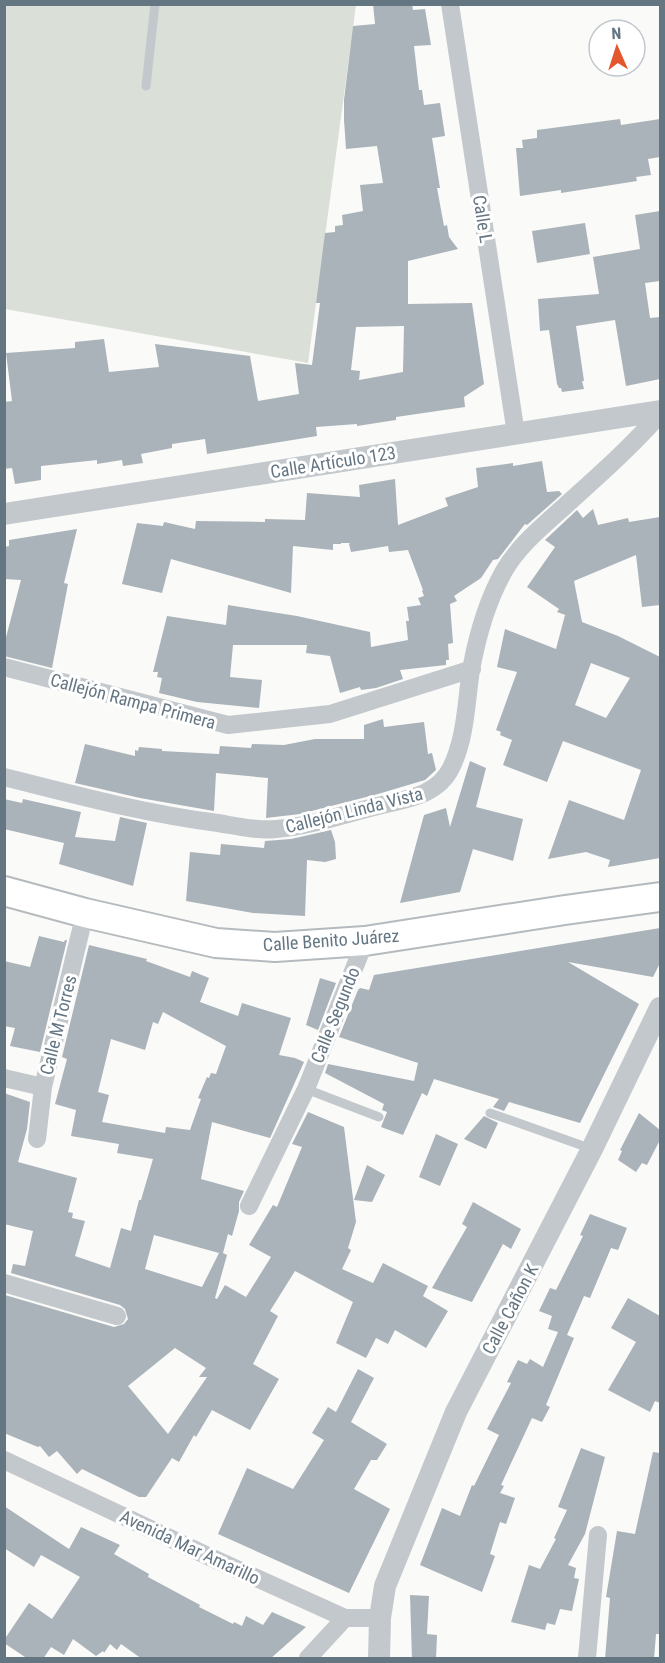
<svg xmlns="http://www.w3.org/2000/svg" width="665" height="1663" viewBox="0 0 665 1663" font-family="'Roboto Condensed',sans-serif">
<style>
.green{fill:#dadfd7}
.building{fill:#aab3b9;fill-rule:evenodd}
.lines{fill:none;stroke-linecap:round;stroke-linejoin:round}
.primary-casing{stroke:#b5babe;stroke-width:32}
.service{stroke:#c3c8cc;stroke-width:9}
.minor{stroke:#c3c8cc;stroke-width:18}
.tertiary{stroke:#c3c8cc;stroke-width:22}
.primary{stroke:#fff;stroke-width:28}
.labels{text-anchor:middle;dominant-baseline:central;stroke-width:6;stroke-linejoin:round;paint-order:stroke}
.street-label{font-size:18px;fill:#657683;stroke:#fff}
</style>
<rect width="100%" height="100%" fill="#fafaf8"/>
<path class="green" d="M4,5H356L308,363L5,309Z"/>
<path class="building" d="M373,4H412L413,10L425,9L431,45L414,46L419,90H422L424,105L440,103L445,136L432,138L440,188H437L444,226L447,225L449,237L458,249L408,261V304L472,303L484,384L464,397L465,407L396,417V420L357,426V424L316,427L317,436L207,454L205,439L172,444V448L141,454L143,463L123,466L122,460L97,464V460L41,466V480L15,484L12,468L4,469V402L12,401L6,353L75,348V342L104,339L109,372L159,367L155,344L250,356L258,401L299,394L295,363L312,365L320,303H316L325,233L335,232V226L343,225L342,215L363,211L360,185L383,183L377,146L346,149L344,120V100L353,26L375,24ZM404,326L403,372L359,380L360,371L351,370L356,327Z
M620,119L621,125L660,119V157L648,159L651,175L636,177L637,181L561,193V190L520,196L516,148H523L522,140L537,138V130Z
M660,211V281L645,283L650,318L660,317V379L626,386L615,320L576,326L584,381H582L584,389L562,392L561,388H559L557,384L549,330L540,331L538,299L599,294L593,257L640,249L635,215Z
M585,223L590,254L537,263L532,231Z
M542,461L547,492L559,491L562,494L527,525L525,524L498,559L493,560L481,578L454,596L457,601L450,604L453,643L448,644L449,660H446V665L400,670L403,679L376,688L361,690L360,687L340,693L330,656L306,653L307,645H233L230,677L262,680L259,708L197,702L159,693L162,678L157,677L158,672H153L167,616L226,625L228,605L297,616L370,632L371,647L408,640L406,621H409L407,607L421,605L418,598L424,596L422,591L423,590L408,550L389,552L388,546L351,552L349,544L350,543H341V544H333V550L293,546L291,593L171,559L162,593L122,584L137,523L163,526L164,522L195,529L196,521L265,522V519L305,520L307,493L360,497L359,485L395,479L398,525L448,506L445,498L478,487L476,468L513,463V466Z
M593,509L598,525L628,518L629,522L660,517V605L642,607L636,555L574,581L582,622L618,636L660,657V858L608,867L610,860L586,852L548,859L569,800L624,820L641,770L563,741L547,782L503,765L512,740L500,735L501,732L496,730L517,672L497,667L505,629L556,649L565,615L571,617L557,612L559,609L527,587L555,547L545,540L577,510L583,518ZM591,663L630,678L606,718L575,705Z
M77,529L64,583L68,584L52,668L4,656V645L21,580L4,579V547L9,546V540Z
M383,719L384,727L424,722L428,754L432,753L436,770L425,780L378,794L300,814L266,818L268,778L216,773L214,811L140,798L75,783L85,744L135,756V750L138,751L139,747L162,749V751L219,754L220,746L251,748L252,744L284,745L315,739H364V725Z
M470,761L486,768L476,807L523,819L513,861L473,849L460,892L400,903L424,815L446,808L450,827Z
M4,799L22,803L23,799L81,812L75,837L115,841L120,817L147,823L133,886L59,864L64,843L4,829Z
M331,830L335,842L336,859L325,862L307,860L305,916L253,913L186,901L190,852L220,855L221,844L264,848L265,841L291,839Z
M660,928V963L653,977L568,962L639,1004L580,1123L509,1102L504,1111L493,1107L499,1099L434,1079L427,1096L422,1093L403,1135L381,1127L387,1112L382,1110L384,1104L325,1073L328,1064L414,1081L418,1063L339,1037L358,990L360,988L369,990L374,975Z
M39,936L64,942L65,940H67L40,1052L10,1046L15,1028L4,1026V961L30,967Z
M89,945L147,959L146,961L190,977L192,971L209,978L200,1002L238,1016L242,1003L291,1018L279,1055L295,1058L304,1062L270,1138L212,1122L201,1179L244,1191L239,1202V1211L232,1236L228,1234L223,1253L227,1255L215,1298L217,1299L225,1285L246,1297L271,1257L249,1245L273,1205L277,1207L302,1147L292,1144L308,1112L344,1127L356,1222L348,1248L351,1250L342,1269L373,1283L383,1263L428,1286L423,1296L448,1311L426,1348L395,1330L388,1344L376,1338L366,1358L336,1343L353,1302L295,1271L270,1311L278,1316L253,1364L279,1379L250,1430L212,1410L196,1437L194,1435L179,1462L172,1458L146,1497H139L82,1469L77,1474L57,1451L49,1457L40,1446L38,1447L4,1433L5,1295L114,1327L124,1324L128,1319L125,1309L120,1305L11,1273L13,1264L25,1266L33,1231L4,1224V1093L30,1102L27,1129L18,1162L77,1178L68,1212L73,1213L72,1218L85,1221L75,1256L110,1268L121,1228L131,1231L139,1200H141L153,1159L117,1153L119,1144L71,1136L76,1110L55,1104L67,1059L62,1057ZM163,1012L226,1046L216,1074L211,1073L209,1078L207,1077L198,1098L201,1099L190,1130L166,1127L165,1133L102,1122L109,1095L98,1092L111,1039L145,1050L153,1022L158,1024ZM154,1235L219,1253L202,1287L145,1269ZM175,1348L206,1368L199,1377H207L168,1434L128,1386Z
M320,978L336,983L318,1030L306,1025Z
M639,1113L660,1130V1140L647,1165L642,1163L636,1172L618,1160L622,1151L620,1150Z
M484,1116L498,1123L486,1149L464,1139Z
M436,1134L458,1144L440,1186L419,1177Z
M367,1165L385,1175L372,1202L354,1200Z
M473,1202L521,1229L511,1249L503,1244L472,1302L432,1288L467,1227L462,1224Z
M590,1214L627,1228L618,1250L611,1248L590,1298L584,1296L567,1335L574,1338L546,1405L550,1407L542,1422L532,1418L501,1485L504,1486L500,1493L515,1498L506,1524L500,1522L490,1554L495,1556L482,1592L420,1565L442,1508L460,1516L472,1485L474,1486L499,1435L487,1429L511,1383L507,1382L518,1360L527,1364L530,1359L543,1367L558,1332L548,1329L552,1316L539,1311L550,1288L556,1290L583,1236L580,1235Z
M628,1298L660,1316V1403L655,1401L650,1412L608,1390L636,1342L611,1328Z
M358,1369L374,1378L351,1422L387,1444L377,1460H371L354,1489L390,1509L349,1593L218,1534L247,1468L293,1489L324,1440L312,1433L328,1407L336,1412Z
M581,1448L605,1457L585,1534L568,1565L576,1568L574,1578L579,1579L572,1611L560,1609L555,1625L547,1623L545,1630L511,1622L529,1565L540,1569L556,1539L554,1538L567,1510L558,1507Z
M653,1452L660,1453V1634H656L654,1659H605L610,1598L606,1597L617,1531L635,1534Z
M4,1506L69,1549L81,1527L120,1545L114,1554L149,1574L148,1577L200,1605L199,1607L233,1624L234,1622L242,1626L246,1616L263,1625L272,1612L306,1627L270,1659H142L121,1644L117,1650L110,1644L104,1653L103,1651L96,1656L73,1639L64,1655L51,1647L43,1659H28L4,1643V1640L29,1603L52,1619L80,1577L41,1555L34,1567L4,1548Z
M410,1595L429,1596L427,1634L437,1635L436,1659H412Z"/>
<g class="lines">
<defs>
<path id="primary" d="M4,891L85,913L216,943L275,947L365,941L565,910L660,897"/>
</defs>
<use href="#primary" class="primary-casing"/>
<path class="service" d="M146,86L155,4
M306,1089L379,1117
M490,1113L592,1149"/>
<path class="minor" d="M450,4L516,434
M4,667L228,725L330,714L472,669
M4,777C75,795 146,814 218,823C236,826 257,831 276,829C310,826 345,814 378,806C406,799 437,796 451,768C466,738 466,702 471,670C477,637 487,601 504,571C519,545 543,526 566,505C598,476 631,447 660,414
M4,1078L43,1087
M37,1139L43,1087L85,913
M249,1206L306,1089L365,941
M4,1283L117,1316
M4,1460L212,1558L345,1618H380
M308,1658L345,1618
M587,1658L598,1535"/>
<path class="tertiary" d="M4,514L660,411
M379,1658L380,1618L385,1586L456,1412L592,1149L660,1008"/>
<use href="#primary" class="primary"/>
</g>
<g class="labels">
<g class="street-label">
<text transform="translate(483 219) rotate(81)">Calle L</text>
<text transform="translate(333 462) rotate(-9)">Calle Artículo 123</text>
<text transform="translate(133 701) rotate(15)">Callejón Rampa Primera</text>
<text transform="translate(354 810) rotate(-14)">Callejón Linda Vista</text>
<text transform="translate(331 940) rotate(-4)">Calle Benito Juárez</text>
<text transform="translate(335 1015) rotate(-68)">Calle Segundo</text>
<text transform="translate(58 1025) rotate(-76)">Calle M Torres</text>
<text transform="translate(510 1309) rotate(-62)">Calle Cañon K</text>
<text transform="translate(190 1547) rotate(25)">Avenida Mar Amarillo</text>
</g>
</g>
<rect width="665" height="1663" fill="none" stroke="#657683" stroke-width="12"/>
<g transform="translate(617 48) rotate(357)"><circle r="28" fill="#ffffff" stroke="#c1c8cd" stroke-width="1.5"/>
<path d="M0-4.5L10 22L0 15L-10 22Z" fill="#e4572e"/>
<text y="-9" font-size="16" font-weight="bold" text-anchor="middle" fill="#657683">N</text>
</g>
</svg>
